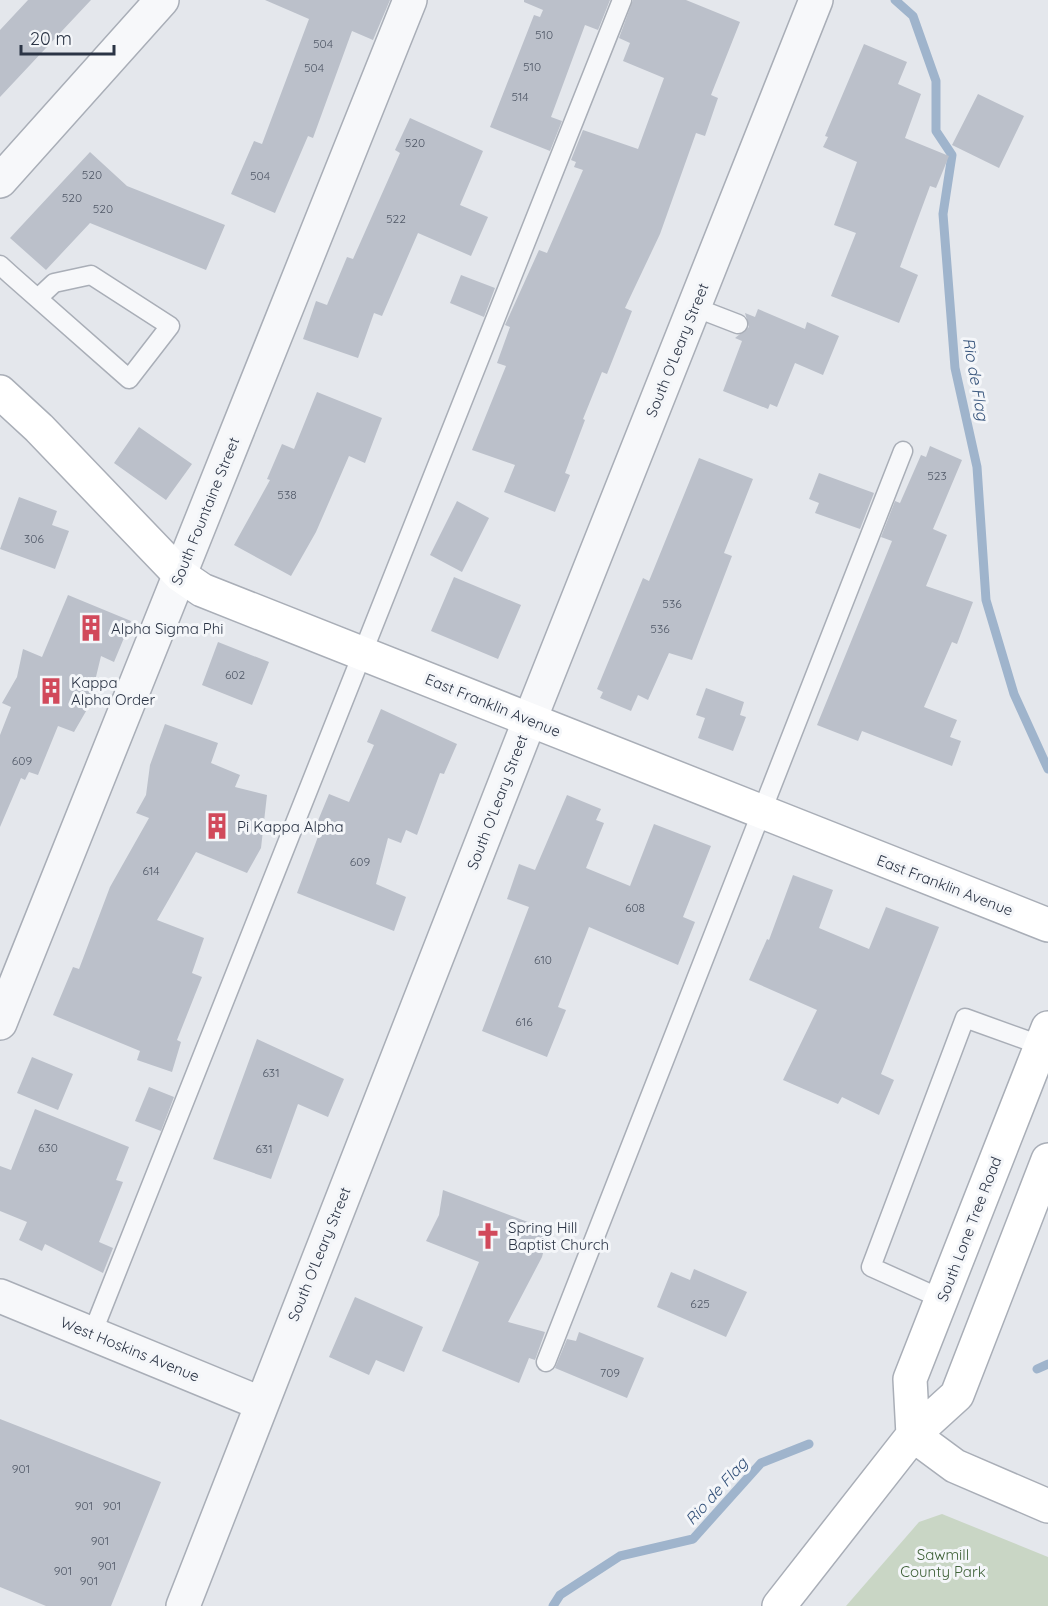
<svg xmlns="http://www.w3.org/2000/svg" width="1048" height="1606" viewBox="0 0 1048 1606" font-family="Quicksand,sans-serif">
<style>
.green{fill:#c9d6c5}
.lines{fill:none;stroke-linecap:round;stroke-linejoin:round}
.stream{stroke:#9fb4cc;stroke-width:9}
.building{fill:#bbc0ca}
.lane-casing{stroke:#a9aeb7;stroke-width:21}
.street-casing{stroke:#a9aeb7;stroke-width:36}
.secondary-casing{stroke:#a9aeb7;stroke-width:36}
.lane{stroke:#f7f8fa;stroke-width:18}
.street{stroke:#f7f8fa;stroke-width:33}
.secondary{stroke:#fff;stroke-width:33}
.labels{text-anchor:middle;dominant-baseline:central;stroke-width:6;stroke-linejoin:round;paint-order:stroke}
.number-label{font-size:12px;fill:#4f5766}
.street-label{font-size:15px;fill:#2b3445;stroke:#f4f6f9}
.poi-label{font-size:15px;fill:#2b3445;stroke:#f4f6f9;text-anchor:start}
.park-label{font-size:15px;fill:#3f6138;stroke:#f4f6f9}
.water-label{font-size:16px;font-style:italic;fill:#34527a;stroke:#f4f6f9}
</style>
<rect width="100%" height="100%" fill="#e4e7ec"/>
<path class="green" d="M942,1514L1048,1557V1606H846L919,1522Z"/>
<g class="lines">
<path class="stream" d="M895,0L913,16L936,81V131L952,155L943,214L955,368L977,467L986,600L1014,694L1048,769
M1037,1369L1048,1364
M553,1606L560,1595L620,1556L693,1539L761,1463L809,1444"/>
</g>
<path class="building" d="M28,0H91L0,97V30Z
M265,0H390L373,40L352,31L313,138L308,136L275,213L231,194L254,141L262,144L309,19Z
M524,0H610L598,30L585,25L551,117L562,121L550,151L490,127L534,15L540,17L543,10L524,2Z
M633,0H686L740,22L711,95L718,98L705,136L696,133L660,234L625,308L632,311L607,374L602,372L583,419L585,420L565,473L570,475L555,512L504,492L515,465L472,450L506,366L497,363L510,327L505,325L539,250L547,253L583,170L574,167L576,162L571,160L583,130L638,149L664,78L623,61L630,43L619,38Z
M864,44L907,62L898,84L921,94L905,138L949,156L936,188L930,186L900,267L918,275L899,323L831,296L856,233L834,225L857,162L823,147L828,137L825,136Z
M978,94L1024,116L999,168L952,145Z
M410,118L483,151L460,205L488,217L471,256L418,233L382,316L374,313L358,358L303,339L316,301L327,305L347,257L353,259L400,153L395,150Z
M90,152L127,186L225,225L206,270L90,223L46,270L10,238Z
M461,275L495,288L484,317L450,303Z
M758,309L805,329L807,322L839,336L823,375L795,363L777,407L770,404L768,409L723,391L742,341L735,338L749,327L745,313L755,317Z
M317,392L382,418L365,463L349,456L316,532L291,576L234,545L270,480L267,479L282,444L294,449Z
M139,427L192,464L166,500L114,463Z
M930,446L962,460L933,529L947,535L926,586L973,602L957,644L952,642L924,707L957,720L950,737L961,741L952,766L862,731L858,741L817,725L892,541L881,537L895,501L900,503L921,455L926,457Z
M699,458L753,479L724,553L732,556L692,660L669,653L648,700L638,695L631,711L600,698L603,692L597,689L643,578L649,581Z
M819,473L874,493L860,529L815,513L819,503L809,499Z
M19,497L57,511L52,525L69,531L55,569L0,549Z
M457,501L489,518L462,572L430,555Z
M454,577L521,605L498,659L431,631Z
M68,595L131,621L114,662L101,656L89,706L74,732L58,726L38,775L29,772L25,780L21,778L0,827V735L11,707L2,703L17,677L23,649L42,657Z
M218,642L269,662L252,705L202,685Z
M706,688L744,702L740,715L746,717L733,751L698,738L705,718L696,715Z
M381,709L457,744L444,774L440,773L417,835L406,830L401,843L388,838L376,884L406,897L394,931L297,893L322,826L317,823L329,794L349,802L374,745L367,742Z
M165,724L218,743L211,763L240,775L235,787L267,795L261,848L247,873L196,852L157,920L204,938L192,973L202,977L177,1040L181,1042L172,1072L137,1060L140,1051L53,1015L73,967L79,969L110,887L149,818L136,813L146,795L150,765Z
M567,795L601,809L596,820L604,823L586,868L630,886L654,824L711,846L683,917L695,922L678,965L589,927L558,1007L566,1010L547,1057L482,1031L529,907L507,899L519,864L535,870Z
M793,875L833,890L819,928L869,949L886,907L939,927L881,1074L894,1080L879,1115L842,1097L838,1104L783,1080L817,1010L749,980L767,939L769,940Z
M257,1039L344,1079L328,1117L298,1104L271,1179L213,1159Z
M32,1057L73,1074L58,1110L17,1093Z
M149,1087L174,1097L161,1131L135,1121Z
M35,1109L129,1147L116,1180L123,1182L99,1242L113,1248L103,1273L45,1244L42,1251L19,1240L27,1222L0,1211V1166L11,1170Z
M443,1190L549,1230L542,1257L508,1322L545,1332L535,1360L529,1358L519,1383L442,1351L479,1262L426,1241L439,1215Z
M694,1269L747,1292L726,1337L657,1307L671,1272L690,1280Z
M355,1297L423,1327L404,1372L376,1360L369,1375L329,1357Z
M579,1332L644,1358L627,1398L555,1368L567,1339L576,1341Z
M0,1419L161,1482L111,1606H46L0,1587Z"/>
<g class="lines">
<defs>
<path id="lane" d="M0,265L11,275L129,379L170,326L91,275L54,283L38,298
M694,307L738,324
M942,1299L871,1267L965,1018L1040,1045
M92,1334L622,0
M546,1362L903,451"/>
<path id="street" d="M0,181L162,0
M0,1023L410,0
M0,1296L260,1403
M183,1606L523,737L816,0"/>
<path id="secondary" d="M0,392L39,428L180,575L202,590L1048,925
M913,1435L910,1379L1048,1028
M913,1435L955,1466L1048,1506
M779,1606L913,1435L957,1395L1048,1160"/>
</defs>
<use href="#lane" class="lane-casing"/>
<use href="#street" class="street-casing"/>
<use href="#secondary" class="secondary-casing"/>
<use href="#lane" class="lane"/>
<use href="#street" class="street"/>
<use href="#secondary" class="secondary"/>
</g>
<defs>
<symbol id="building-bare" viewBox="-9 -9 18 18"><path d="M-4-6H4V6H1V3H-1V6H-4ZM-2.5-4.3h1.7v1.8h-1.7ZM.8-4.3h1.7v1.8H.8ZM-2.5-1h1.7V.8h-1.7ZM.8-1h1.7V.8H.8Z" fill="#d1495b" stroke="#f4f6f9" stroke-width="2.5" paint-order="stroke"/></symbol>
<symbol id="church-bare" viewBox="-9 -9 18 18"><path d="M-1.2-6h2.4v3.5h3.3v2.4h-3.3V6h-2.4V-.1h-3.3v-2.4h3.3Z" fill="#d1495b" stroke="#f4f6f9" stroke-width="2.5" paint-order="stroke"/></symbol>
</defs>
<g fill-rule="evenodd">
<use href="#building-bare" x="72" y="609" width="38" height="38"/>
<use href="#building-bare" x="32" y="672" width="38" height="38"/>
<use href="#building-bare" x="198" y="807" width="38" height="38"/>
<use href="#church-bare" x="469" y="1217" width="38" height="38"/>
</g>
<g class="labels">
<g class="number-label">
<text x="544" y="34">510</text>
<text x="323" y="43">504</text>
<text x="532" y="66">510</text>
<text x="314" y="67">504</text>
<text x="520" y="96">514</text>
<text x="415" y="142">520</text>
<text x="92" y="174">520</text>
<text x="260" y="175">504</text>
<text x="72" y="197">520</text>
<text x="103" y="208">520</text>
<text x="396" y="218">522</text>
<text x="937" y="475">523</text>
<text x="287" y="494">538</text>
<text x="34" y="538">306</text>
<text x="672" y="603">536</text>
<text x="660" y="628">536</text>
<text x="235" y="674">602</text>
<text x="22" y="760">609</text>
<text x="360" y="861">609</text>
<text x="151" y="870">614</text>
<text x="635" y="907">608</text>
<text x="543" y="959">610</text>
<text x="524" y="1021">616</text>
<text x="271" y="1072">631</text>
<text x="48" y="1147">630</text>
<text x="264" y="1148">631</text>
<text x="700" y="1303">625</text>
<text x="610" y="1372">709</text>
<text x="21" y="1468">901</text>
<text x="84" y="1505">901</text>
<text x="112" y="1505">901</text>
<text x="100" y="1540">901</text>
<text x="107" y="1565">901</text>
<text x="63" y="1570">901</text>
<text x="89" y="1580">901</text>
</g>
<g class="street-label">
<text transform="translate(677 350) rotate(-68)">South O'Leary Street</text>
<text transform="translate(205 511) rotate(-68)">South Fountaine Street</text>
<text transform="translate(493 705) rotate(22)">East Franklin Avenue</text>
<text transform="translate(497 802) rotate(-69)">South O'Leary Street</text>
<text transform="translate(945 885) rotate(21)">East Franklin Avenue</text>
<text transform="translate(969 1229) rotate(-69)">South Lone Tree Road</text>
<text transform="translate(319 1254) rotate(-68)">South O'Leary Street</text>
<text transform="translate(130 1349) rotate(22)">West Hoskins Avenue</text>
</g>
<g class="poi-label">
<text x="111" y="628">Alpha Sigma Phi</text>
<text x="71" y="682">Kappa<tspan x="71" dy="17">Alpha Order</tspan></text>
<text x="237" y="826">Pi Kappa Alpha</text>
<text x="508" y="1227">Spring Hill<tspan x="508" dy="17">Baptist Church</tspan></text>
</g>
<g class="park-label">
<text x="943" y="1554">Sawmill<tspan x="943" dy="17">County Park</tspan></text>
</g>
<g class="water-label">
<text transform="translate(976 379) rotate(80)">Rio de Flag</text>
<text transform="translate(716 1491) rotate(-48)">Rio de Flag</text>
</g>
</g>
<path d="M21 45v9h93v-9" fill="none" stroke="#2b3445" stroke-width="3"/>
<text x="30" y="45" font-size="18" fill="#2b3445" stroke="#f4f6f9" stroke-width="4.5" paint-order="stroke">20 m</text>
</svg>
